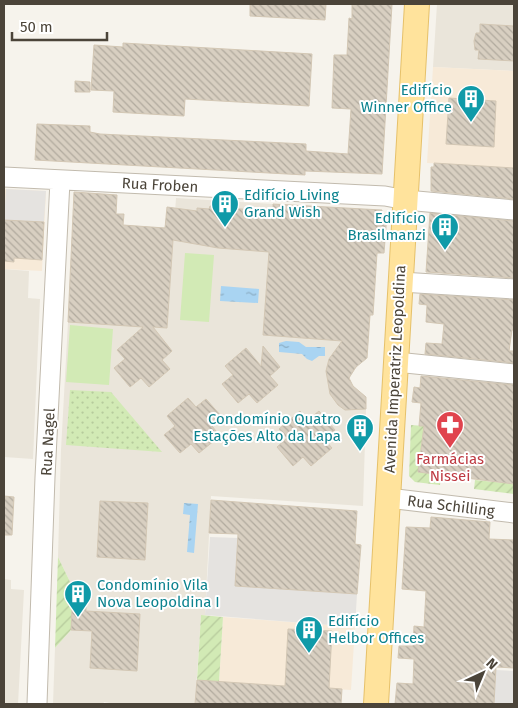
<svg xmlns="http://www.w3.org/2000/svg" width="518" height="708" viewBox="0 0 518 708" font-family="'Fira Sans',sans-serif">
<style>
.residential{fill:#eae5da}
.commercial{fill:#f7ead8}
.grass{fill:url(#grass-dots)}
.garden{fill:url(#garden-furrows)}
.pitch{fill:#d2eab5}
.parking{fill:#e5e3e0}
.water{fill:url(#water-ripples)}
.building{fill:url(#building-back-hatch);stroke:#d3c7b4}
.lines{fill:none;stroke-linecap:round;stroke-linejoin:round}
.minor-casing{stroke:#c2bbae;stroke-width:21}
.major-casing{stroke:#e6c16a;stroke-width:26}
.minor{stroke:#fff;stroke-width:19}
.major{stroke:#ffe39c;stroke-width:24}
.labels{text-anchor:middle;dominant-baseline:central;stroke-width:4;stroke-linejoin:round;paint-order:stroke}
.culture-label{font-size:15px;fill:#0d838f;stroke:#fff;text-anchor:end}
.street-label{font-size:15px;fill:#4b4439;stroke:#fff}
.health-label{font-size:15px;fill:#be3a42;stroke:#fff}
</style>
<defs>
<pattern id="grass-dots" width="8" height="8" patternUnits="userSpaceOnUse" patternTransform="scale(1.25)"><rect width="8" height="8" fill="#d2eab5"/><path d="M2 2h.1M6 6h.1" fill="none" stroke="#b6ca9c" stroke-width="1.8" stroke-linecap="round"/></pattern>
<pattern id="garden-furrows" width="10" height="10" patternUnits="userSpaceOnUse" patternTransform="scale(1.25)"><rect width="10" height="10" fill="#d2eab5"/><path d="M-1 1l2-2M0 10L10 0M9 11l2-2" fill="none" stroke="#b6ca9c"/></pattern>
<pattern id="water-ripples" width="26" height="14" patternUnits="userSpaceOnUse" patternTransform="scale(1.25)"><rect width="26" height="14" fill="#a9d4f2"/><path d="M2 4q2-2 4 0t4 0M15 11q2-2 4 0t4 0" fill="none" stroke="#8caec5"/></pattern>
<pattern id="building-back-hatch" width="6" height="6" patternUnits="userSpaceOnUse" patternTransform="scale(1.25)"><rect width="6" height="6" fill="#d8cfc1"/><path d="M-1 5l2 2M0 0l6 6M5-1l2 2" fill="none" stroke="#b1aa9e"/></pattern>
</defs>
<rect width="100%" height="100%" fill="#f6f3ec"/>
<path class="residential" d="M437,4H514V71L433,67Z
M176,198L273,204L263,335L345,341L329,359L326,371L330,393L338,405L345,410L366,409L363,506L211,496L205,615L201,616L195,704H117L104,702L103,704H53L55,648L71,630L73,588L58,557L61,450L68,322L167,328Z
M4,269L29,271L28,298L40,299L33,459L4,457Z
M4,579L11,580V589L24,590L18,704H4Z"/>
<path class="commercial" d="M433,67L514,71V168L427,163Z
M4,189L46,191L42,271L4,269Z
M223,617L355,627L351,690L219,682Z"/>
<path class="grass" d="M70,390L111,392L162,452L66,445Z"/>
<path class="garden" d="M411,425L424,426L418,472L441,475L440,485L415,482L409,476Z
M475,480L514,484V494L474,489Z
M58,557L73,588L71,630L55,648Z
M201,615L223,617L219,682L197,680Z"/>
<path class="pitch" d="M185,253L214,255L209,322L180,320Z
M70,325L113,329L109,385L66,382Z"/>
<path class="parking" d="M6,189L46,191L44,222L4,220Z
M210,537L238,538L235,586L357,594L355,627L205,615Z
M496,670L514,671V704H494Z"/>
<path class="water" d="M221,286L259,289L258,303L220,301Z
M286,341L299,342L306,347H325V356H319L312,361L307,359L302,354L279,352V343Z
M184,503L198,504L194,553L187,552L190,515L183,514Z"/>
<path class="building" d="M250,4H326L325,20L250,16Z
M352,4H392L382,174L305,171V175L35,160L37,124L90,126V132L100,134L306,144V151L348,154L351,109L332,108L334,55H347L349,18L352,19Z
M480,24L514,26V61L478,59L479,50H475L474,41L476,33H480Z
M123,43L312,54L309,106L185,99L184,116L113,112L114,91L91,90L94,45L123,47Z
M75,81L90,82V92H75Z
M449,98L496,101L494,147L446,144Z
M434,163L514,168V199L431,191V167H434Z
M74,192L117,195L116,214H124L123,225L165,228L167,207L197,211V208L209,209L210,206L273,212V204L382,210L381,214H387L384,253H377L373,315H370L367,358L356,367L349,378L353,386L366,397V409L345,410L338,405L330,394L326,371L329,359L342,341L263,335L269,252L218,248L173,240L167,328L153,327L172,351L162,360L170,369L149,387L141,378L130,387L114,368L125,359L117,350L143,327L68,322Z
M430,213L514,221V278L426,272Z
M4,220L44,222L42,260L14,258V262L4,261Z
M420,294L514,300V330H512L509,351H514V363L425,354L426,343L442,344L444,324L426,322L427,305L419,304Z
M263,346L280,367L270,376L278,385L257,403L249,394L238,403L222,384L233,375L225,366L246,348L261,366Z
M421,376L514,385L512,428L514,429V484L418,472L424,426H419L421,403L412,402L414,387L420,388Z
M188,398L196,407L206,399L222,417L212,426L220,436L199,453L191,444L180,453L164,435L175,426L167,416Z
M300,411L308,420L319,411L335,430L324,439L332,448L311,466L303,457L293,466L277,447L287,438L279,429Z
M4,496L14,497L12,535H4Z
M211,500L357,511L355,544L361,545L357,594L235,586L238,534L209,533Z
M100,501L148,503L145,560L97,557Z
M431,517L490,522L489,539L514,540V668L496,667L494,704H395L397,683L413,684L414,659L398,658L399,646H413L414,626L424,627L426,591L402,589L406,527L430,528Z
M73,588L86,589V611L140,614L137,671L90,668L92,631L71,630Z
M288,629L332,631L329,688L342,689L341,704H195L197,680L285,686Z"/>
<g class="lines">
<defs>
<path id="minor" d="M4,177L385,196L406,200L514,210
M401,282L514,289
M396,362L514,374
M388,498L514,513
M37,704L45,477L60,181"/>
<path id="major" d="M376,704L417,4"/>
</defs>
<use href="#minor" class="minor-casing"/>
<use href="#major" class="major-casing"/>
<use href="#minor" class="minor"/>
<use href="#major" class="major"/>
</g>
<defs>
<symbol id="building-pin" viewBox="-11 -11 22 30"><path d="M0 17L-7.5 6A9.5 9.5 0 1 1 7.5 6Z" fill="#0f9aa8" stroke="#fff"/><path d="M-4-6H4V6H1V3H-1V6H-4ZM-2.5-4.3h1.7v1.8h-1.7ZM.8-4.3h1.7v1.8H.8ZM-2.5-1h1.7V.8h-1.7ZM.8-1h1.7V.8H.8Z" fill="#fff"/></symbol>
<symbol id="pharmacy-pin" viewBox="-11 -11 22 30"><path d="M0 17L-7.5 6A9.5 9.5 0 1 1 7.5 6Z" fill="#e0444e" stroke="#fff"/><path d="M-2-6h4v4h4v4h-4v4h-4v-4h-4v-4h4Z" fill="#fff"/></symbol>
</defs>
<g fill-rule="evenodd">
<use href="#building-pin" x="455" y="83" width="32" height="43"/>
<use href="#building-pin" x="209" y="188" width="32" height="43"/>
<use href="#building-pin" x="429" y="211" width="32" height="43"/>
<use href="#pharmacy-pin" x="434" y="409" width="32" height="43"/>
<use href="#building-pin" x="344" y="412" width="32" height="43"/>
<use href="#building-pin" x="62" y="578" width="32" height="43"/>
<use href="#building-pin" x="293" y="614" width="32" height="43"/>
</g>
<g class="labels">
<g class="culture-label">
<text x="452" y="90">Edifício<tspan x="452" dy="17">Winner Office</tspan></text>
<text x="244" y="195" text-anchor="start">Edifício Living<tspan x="244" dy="17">Grand Wish</tspan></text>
<text x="426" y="218">Edifício<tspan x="426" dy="17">Brasilmanzi</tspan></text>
<text x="341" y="419">Condomínio Quatro<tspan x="341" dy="17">Estações Alto da Lapa</tspan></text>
<text x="97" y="585" text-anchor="start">Condomínio Vila<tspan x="97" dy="17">Nova Leopoldina I</tspan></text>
<text x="328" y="621" text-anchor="start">Edifício<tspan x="328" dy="17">Helbor Offices</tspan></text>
</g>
<g class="street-label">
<text transform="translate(160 185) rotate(3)">Rua Froben</text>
<text transform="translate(395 369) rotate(-87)">Avenida Imperatriz Leopoldina</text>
<text transform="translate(48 442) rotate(-87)">Rua Nagel</text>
<text transform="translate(451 506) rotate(7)">Rua Schilling</text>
</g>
<g class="health-label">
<text x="450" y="459">Farmácias<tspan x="450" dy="17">Nissei</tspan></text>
</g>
</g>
<rect width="518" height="708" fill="none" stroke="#4b4439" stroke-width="10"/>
<g transform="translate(483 673) rotate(44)" stroke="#ffffff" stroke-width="4" paint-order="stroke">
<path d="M0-4L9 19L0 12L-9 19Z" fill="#4b4439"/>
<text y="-8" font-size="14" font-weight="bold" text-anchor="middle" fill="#4b4439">N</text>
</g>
<path d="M12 32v8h95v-8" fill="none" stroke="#4b4439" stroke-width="2.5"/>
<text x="20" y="32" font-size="15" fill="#4b4439" stroke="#ffffff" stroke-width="4" paint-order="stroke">50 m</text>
</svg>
